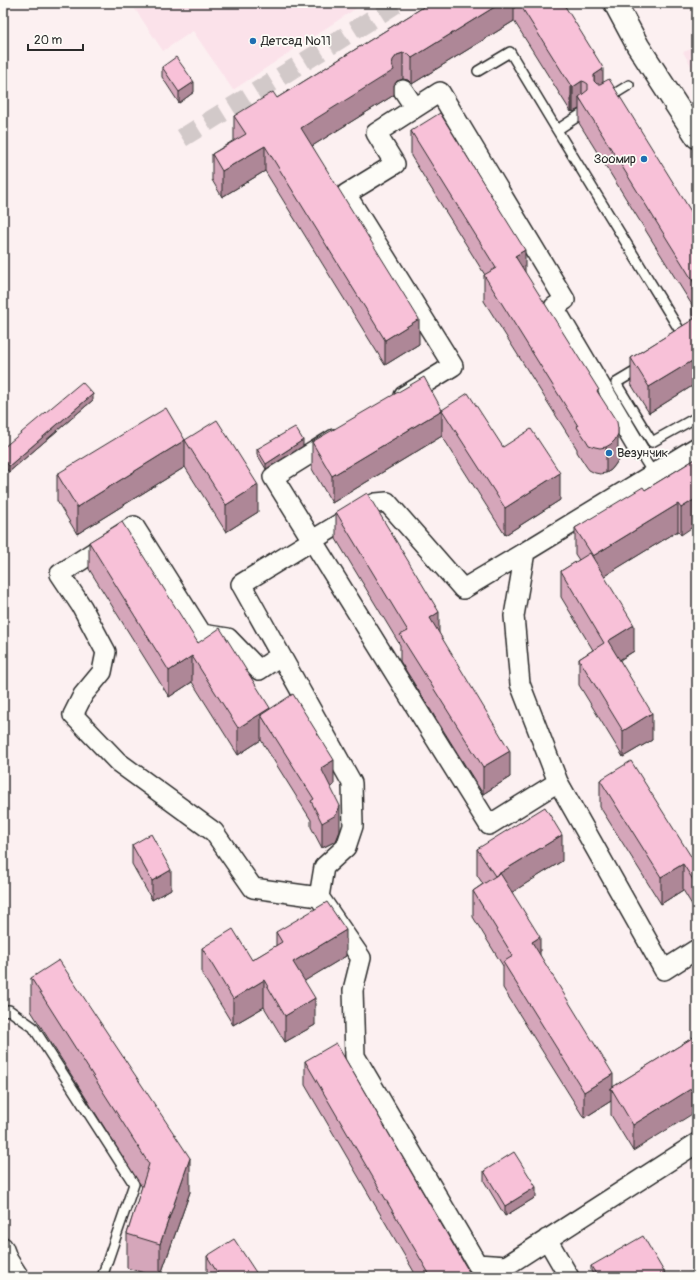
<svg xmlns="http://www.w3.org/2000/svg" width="700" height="1280" viewBox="0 0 700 1280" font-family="Pangolin,sans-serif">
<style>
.built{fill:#fbe2ea}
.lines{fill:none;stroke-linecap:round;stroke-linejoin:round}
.street-tunnel{stroke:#d2c9c9;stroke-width:19;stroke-dasharray:19 10;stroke-linecap:butt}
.lane-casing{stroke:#2b2b2b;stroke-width:12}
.street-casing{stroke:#2b2b2b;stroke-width:22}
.secondary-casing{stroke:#2b2b2b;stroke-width:25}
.lane{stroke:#fdfcf7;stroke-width:9}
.street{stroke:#fdfcf7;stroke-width:19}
.secondary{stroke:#fdfcf7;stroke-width:22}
.wall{fill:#d5a6ba;stroke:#2b2b2b}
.shaded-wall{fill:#ae8797;stroke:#2b2b2b}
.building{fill:#f8c1d8;stroke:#2b2b2b}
.poi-dot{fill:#1f6fb2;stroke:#fdfcf7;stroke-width:1.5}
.labels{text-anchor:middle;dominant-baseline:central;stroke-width:3.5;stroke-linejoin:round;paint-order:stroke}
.poi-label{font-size:13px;fill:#2b2b2b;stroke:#fdfcf7;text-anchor:start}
</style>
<rect width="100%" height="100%" fill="#fcf0f1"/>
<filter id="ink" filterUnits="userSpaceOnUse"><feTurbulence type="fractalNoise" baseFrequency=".025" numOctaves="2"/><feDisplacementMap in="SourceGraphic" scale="8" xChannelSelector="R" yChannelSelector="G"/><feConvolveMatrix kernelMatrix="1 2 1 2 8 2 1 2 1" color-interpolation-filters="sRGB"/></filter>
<g filter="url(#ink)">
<path class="built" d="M131,3H364L233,90L193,31L163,51Z
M697,47V76L683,52Z"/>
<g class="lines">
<path class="street-tunnel" d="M383,57L363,25L397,3
M182,138L363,25"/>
<defs>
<path id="lane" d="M478,71L510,52L557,130L685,339
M608,98L629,85
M557,130L583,113
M641,368L616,383L652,442L697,417
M641,449L639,451L653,473
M3,1011L9,1010L33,1027L134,1184L102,1277"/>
<path id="street" d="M403,90L415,108L376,133L395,164L346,194L453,366L404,396
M415,108L440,92L565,300L554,307L639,451
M334,439L273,477L489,825L558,782
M697,447L525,552L514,616L520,684L558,782L664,970L697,949
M280,656L259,670L228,638L202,634L134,526L60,574L82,607L106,652L102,672L83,695L73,715L118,762L214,832L253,888L319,897L361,958L353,990L355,1056L477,1264L506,1266L697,1143
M319,897L324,867L346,847L353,826L352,783L241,584L365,508L376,503L387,502L463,589L525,552
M547,1239L569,1277
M3,1247L8,1260L19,1277"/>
<path id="secondary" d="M615,3L638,46L697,137"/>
</defs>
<use href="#lane" class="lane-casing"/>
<use href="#street" class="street-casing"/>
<use href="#secondary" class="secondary-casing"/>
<use href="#lane" class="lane"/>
<use href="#street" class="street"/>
<use href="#secondary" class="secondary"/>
</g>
<path class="wall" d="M430,3H563L603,82L697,221V383L649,413L631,384V358L694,319L692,315V305L579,123V109L573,112L572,111L571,112L514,21L412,84L408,80L403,79L397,81L394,85V95L312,146L419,344L385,365L265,171L222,197L212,180V154L234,140V116L277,98Z
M162,67L194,92L179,103L162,77Z
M411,131L525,273L599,393L618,454V460L615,465L611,470L606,473L600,474L595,473L589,470L586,466L577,452V449L484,301V275H485L411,156Z
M93,400L9,472L3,465V448Z
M442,410L503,447L560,500L505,535L442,436L332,503L312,469V442Z
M185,440L258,512L226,532L185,467L77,534L57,501V474Z
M303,446L266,469L257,454V449Z
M697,458L681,535L678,531L604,576L634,651L620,660L652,740L623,757L579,685V659L593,650L561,597V571L579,560L575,554V528L645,490Z
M336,512L439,633L510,777L483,794L400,661V645L336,539Z
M89,542L270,709L334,785L330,788L340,831L336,841L322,848L311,827V820L261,740L238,755L192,682L169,697L89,569Z
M600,780L692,858L697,855V913L683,890L661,904L600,807Z
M132,845L171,889L152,900L132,864Z
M477,849L562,861L512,892L540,956L613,1087L697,1035L633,1151L611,1115V1101L584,1118L503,988V966L473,917V891L483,884L477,875Z
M276,932L346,956L304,981L315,1025L285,1042L264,1007L233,1025L202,974V948L252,960L276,946Z
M31,978L190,1192L160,1277H158L127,1268V1234L142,1187L31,1011Z
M305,1061L472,1277H417L305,1085Z
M484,1171L536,1197L505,1216L484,1181Z
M207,1256L259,1277H207Z
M591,1266L667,1277H595L591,1271Z"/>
<path class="shaded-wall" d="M501,3H514V21L412,84V58Z
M403,53V79L397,81L394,85V95L301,153V128L393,60L397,55Z
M603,69V94L594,101V75Z
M582,81V102L579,97V109L573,112V87Z
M194,82V92L179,103V92Z
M572,85V111L571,112V86Z
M265,146V171L222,197V171Z
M525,250V275L515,256Z
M419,319V344L385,365V340Z
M697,358V383L649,413V387Z
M93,394V400L9,472V466Z
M442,410V436L332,503V476Z
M618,428V460L615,465L611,470L606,473V447Z
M185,440V467L77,534V507Z
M303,440V446L266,469V464Z
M560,473V500L505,535V508Z
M258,485V512L226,532V505Z
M697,498V524L681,535V508Z
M678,504V531L593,583V556Z
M439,612V639L430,618Z
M634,625V651L608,667V641Z
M192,656V682L169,697V671Z
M270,708V729L261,715V740L238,755V728Z
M652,713V740L623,757V731Z
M510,751V777L483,794V767Z
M334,760V785L321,794V768Z
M340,806V831L336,841L322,848V823Z
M562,835V861L495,903V876Z
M683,864V890L661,904V877Z
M171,870V889L152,900V881Z
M346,930V956L293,988V962Z
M540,937V963L532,942Z
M264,980V1007L233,1025V999Z
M315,998V1025L285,1042V1016Z
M613,1074V1092L611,1088V1101L584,1118V1092Z
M697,1085V1111L633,1151V1125Z
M190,1158V1192L160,1277V1244Z
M536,1187V1197L505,1216V1206Z"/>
<path class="building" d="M430,3H501L412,58L408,54L403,53L397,55L393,60L392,65L394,70L301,128L419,319L385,340L265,146L222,171L212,154L246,134L234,116L273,92L277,98Z
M519,3H563L602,66L603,69L594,75V81L597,84H600L609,79L697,221V297L692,289L696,286L579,97L588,90V84L585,82L582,81L573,87L572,85L571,86Z
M176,57L194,82L179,92L162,67Z
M440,113L525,250L515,256L599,390L597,391L617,422L618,428V434L615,440L611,444L606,447L600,448L595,447L589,445L586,440L577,427L578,426L484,275L496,268L411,131Z
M697,317V358L649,387L631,358Z
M424,377L442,410L332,476L312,442Z
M82,382L93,394L9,466L3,459V448Z
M468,393L503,447L531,429L560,473L505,508L442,410Z
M166,408L185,440L77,507L57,474Z
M217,420L258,485L226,505L185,440Z
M295,427L303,440L266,464L257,449Z
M697,458V498L681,508L678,504L593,556L575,528L643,487L645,490Z
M367,493L439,612L430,618L510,751L483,767L400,635L408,631L336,512Z
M122,522L198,643L220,628L270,708L238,728L192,656L169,671L89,542Z
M590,553L634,625L608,641L652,713L623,731L579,659L604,643L561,571Z
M293,694L334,760L321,768L340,806L336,815L322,823L311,801L314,799L261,715Z
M631,761L692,858L697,855V886L683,864L661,877L600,780Z
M545,807L562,835L495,876L477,849Z
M151,834L171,870L152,881L132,845Z
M500,873L540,937L532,942L613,1074L584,1092L503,962L513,956L473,891Z
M327,902L346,930L293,962L315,998L285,1016L264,980L233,999L202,948L233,929L252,960L282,942L276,932Z
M59,960L190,1158L160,1244L127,1234L149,1164L31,978Z
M697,1035V1085L633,1125L611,1088Z
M336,1043L472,1277H431L305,1061Z
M514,1152L536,1187L505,1206L484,1171Z
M643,1236L667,1277H598L591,1266Z
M234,1239L259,1277H220L207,1256Z"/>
</g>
<g class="poi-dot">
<circle cx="253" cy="41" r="4"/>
<circle cx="644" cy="159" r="4"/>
<circle cx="609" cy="453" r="4"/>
</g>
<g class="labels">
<g class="poi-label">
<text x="261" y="41">Детсад №11</text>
<text x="636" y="159" text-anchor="end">Зоомир</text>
<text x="617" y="453">Везунчик</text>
</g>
</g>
<rect width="700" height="1280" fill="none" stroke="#fdfcf7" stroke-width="16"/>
<rect x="8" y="8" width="684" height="1264" fill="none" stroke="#2b2b2b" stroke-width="1.5" filter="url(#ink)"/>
<path d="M28 44v6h55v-6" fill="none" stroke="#2b2b2b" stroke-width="2"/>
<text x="34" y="44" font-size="12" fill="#2b2b2b" stroke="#fdfcf7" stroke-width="3" paint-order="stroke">20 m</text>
</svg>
